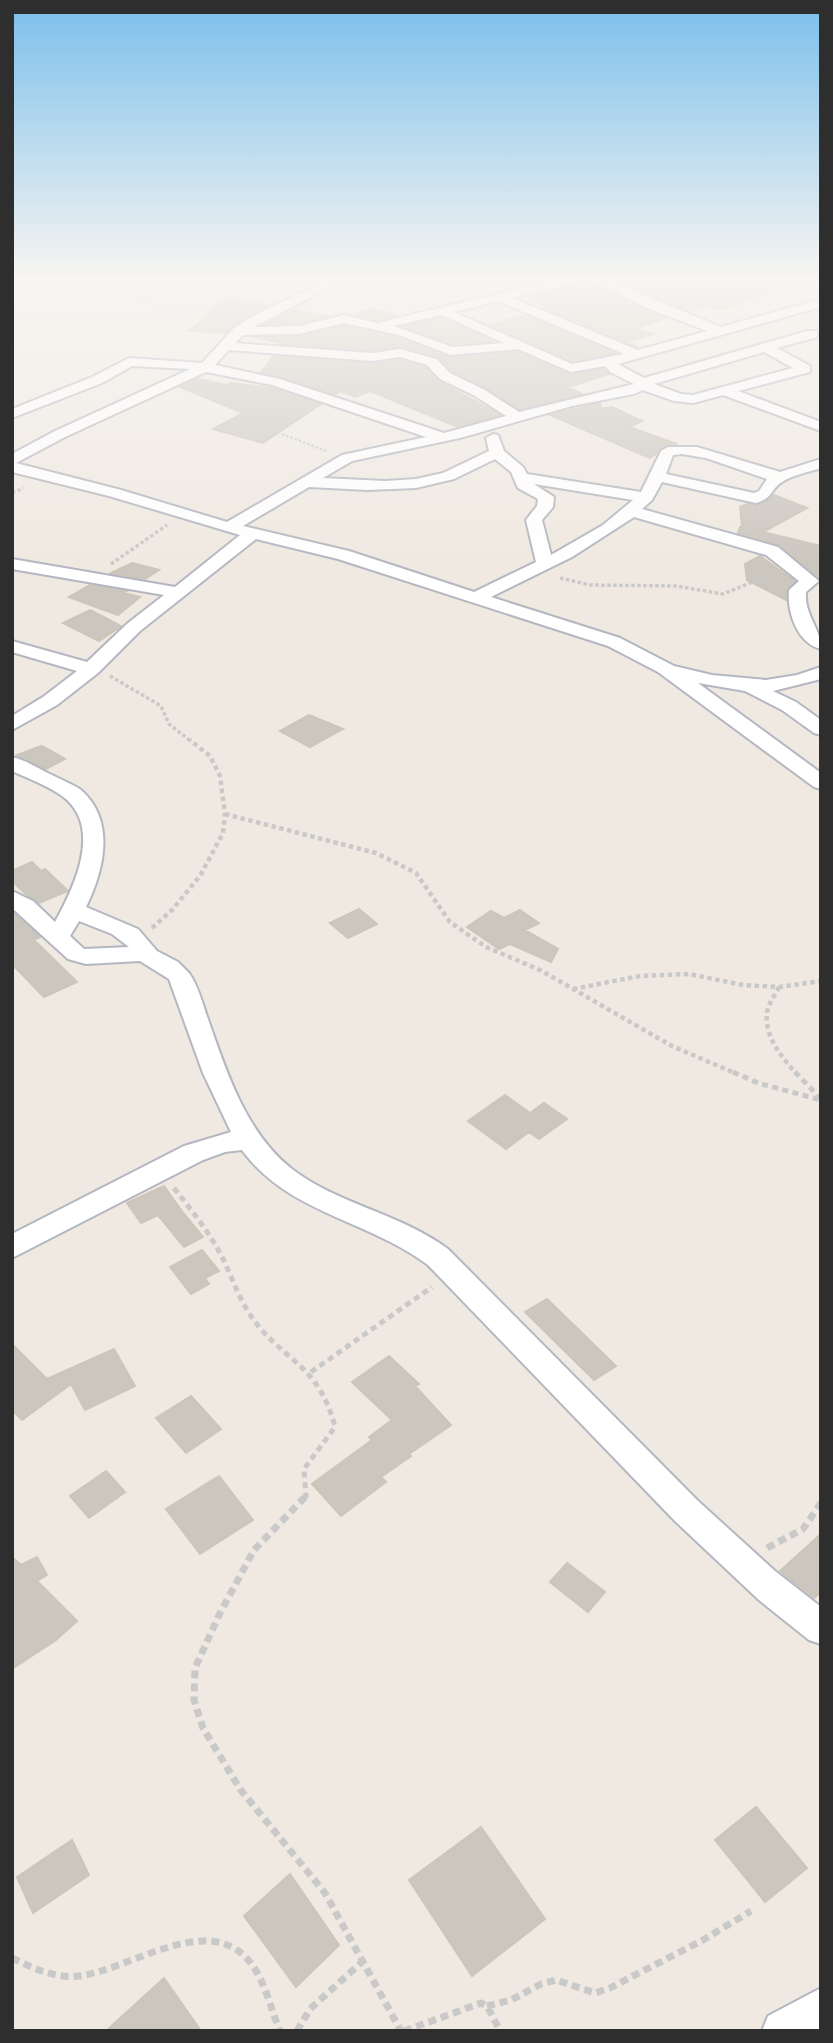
<svg xmlns="http://www.w3.org/2000/svg" width="833" height="2043" viewBox="0 0 833 2043" font-family="Helvetica,sans-serif">
<style>
.building{fill:#cbc7bf;stroke:#cbc5ba;stroke-width:2}
.lines{fill:none;stroke-linecap:round;stroke-linejoin:round}
.minor-casing{stroke:#b4b7c1;stroke-width:4}
.path-far4{stroke:#c9c9c9;stroke-width:2.5;stroke-dasharray:2.5 2;stroke-linecap:butt}
.path-far3{stroke:#c9c9c9;stroke-width:3.5;stroke-dasharray:3.5 2.5;stroke-linecap:butt}
.path-far2{stroke:#c9c9c9;stroke-width:4.5;stroke-dasharray:4.5 3.5;stroke-linecap:butt}
.path-far1{stroke:#c9c9c9;stroke-width:5;stroke-dasharray:6 4.5;stroke-linecap:butt}
.path{stroke:#c9c9c9;stroke-width:7;stroke-dasharray:8 5;stroke-linecap:butt}
.minor{fill:#fff;fill-rule:evenodd}
</style>
<rect width="100%" height="100%" fill="#efe9e1"/>
<path class="building" d="M490,280H543L508,289Z
M578,280H589L666,318L636,328L653,334L627,342L638,347L546,309H549L526,297L574,286Z
M614,280H794V282L720,310L706,305L689,311Z
M231,298L268,305L233,326L226,333L190,331L221,300Z
M372,308L395,316L377,320L354,315Z
M293,310L322,315L329,316L299,323L265,324Z
M525,315L615,353L572,361L491,325Z
M441,318L493,341L452,344L403,327Z
M344,326L398,338L450,357L518,352L570,374L604,369L609,374L568,387L582,394L519,409L486,388L452,371L438,356L401,346L372,350L284,344L254,337H299Z
M274,356L372,364L400,360L426,367L439,381L500,415L458,427L370,391L355,397L341,391L335,394L261,372Z
M197,379L227,385L231,383L271,388L321,404L263,443L213,429L243,413L180,387Z
M600,403L601,409L612,407L642,421L629,427L677,444L667,445L650,458L550,415Z
M774,495L807,508L763,532L821,546V579L780,545L738,533L740,527H742L740,507L747,504L763,503Z
M760,556L795,581L787,588L786,600L747,580L745,564Z
M132,563L159,570L145,579L111,573Z
M90,585L127,591L124,593L140,597L118,615L69,597Z
M90,610L121,626L99,641L63,623Z
M309,715L316,718L343,729L310,747L280,731Z
M41,746L44,747L65,759L46,769L17,755Z
M32,862L41,871L45,869L68,891L39,903L28,896L12,881V871Z
M359,909L377,924L348,938L330,923Z
M520,910L539,923L525,930L558,949L551,962L510,944L499,949L467,927L491,911L504,918Z
M12,912L40,937L34,940L77,982L44,997L12,964Z
M505,1095L530,1113L544,1103L567,1119L539,1139L529,1132L506,1149L468,1121Z
M164,1186L184,1214L203,1237L184,1247L158,1215L141,1223L127,1203Z
M202,1250L219,1271L205,1278L209,1284L191,1294L170,1267Z
M547,1299L616,1366L594,1380L525,1312Z
M12,1344L47,1379L114,1349L135,1386L85,1410L71,1384L22,1420L12,1410Z
M389,1356L419,1384L415,1386L451,1425L409,1454L411,1456L381,1477L386,1482L341,1516L312,1484L372,1440L369,1437L392,1420L352,1382Z
M191,1396L221,1429L186,1453L156,1418Z
M106,1471L125,1492L89,1518L70,1496Z
M219,1476L253,1520L200,1554L166,1509Z
M821,1534V1592L814,1598L780,1571Z
M12,1557L21,1565L37,1557L47,1575L37,1581L77,1621L56,1640L12,1669Z
M567,1563L605,1592L588,1612L550,1582Z
M756,1807L807,1868L765,1902L715,1840Z
M481,1827L545,1919L472,1976L409,1880Z
M72,1840L89,1875L33,1913L17,1877Z
M290,1874L339,1945L296,1987L244,1916Z
M164,1978L201,2031H106Z"/>
<g class="lines">
<defs>
<path id="minor" d="M329,280H344L254,327L299,326L344,315L377,323L554,280H575L573,283L512,298L638,350L707,331L645,307L591,280H607L721,327L821,299V307L618,364L644,378L807,331H817V337L777,348L810,366V372L738,391L821,422V431L723,395L693,403L674,401L643,390L634,394L572,406L460,438L352,461L323,478L385,481L416,479L443,473L489,451L486,438L493,434L498,435L504,451L523,467L527,474L641,492L661,451L668,447H697L780,472L821,459V468C809,472 792,475 782,482C770,489 774,498 756,503L662,482L652,500L642,509L778,547L819,581L806,592C804,615 821,628 821,649C797,643 787,612 789,590L799,581L766,555L634,517L572,557L491,597L620,638L674,666L712,675L766,680L797,675L821,667V679L773,691L796,702L821,720V735L814,733L782,710L745,691L698,683L821,773V789L814,787L658,672L608,646L338,559L256,539L140,631L98,673L57,705L12,730V716L43,697L77,671L12,652V641L87,662L128,623L164,595L12,569V559L175,587L240,535L109,496L12,472V454L55,431L190,369L132,366L102,383L12,418V409L92,377L129,358L202,363L234,328L258,313ZM498,301L624,354L572,364L454,312ZM441,315L504,343L452,347L394,326ZM344,323L399,335L451,355L518,349L571,372L605,366L610,372L634,384L519,412L485,390L450,373L437,359L400,349L372,353L235,343L243,335L299,334ZM229,350L372,361L400,357L427,365L440,379L475,396L506,416L444,433L280,379L215,365ZM764,352L793,368L693,395L681,394L654,384ZM206,372L272,385L426,437L342,455L227,522L121,490L16,463L65,437ZM682,454L706,458L767,479L759,491L754,493L666,474L673,455ZM495,459L511,472L518,488L538,499L537,506L526,520L536,562L474,592L349,551L243,526L309,487L368,490L416,488L454,479ZM534,484L633,500L603,525L551,555L542,520L553,507L554,497Z
M12,757C26,760 39,769 52,775C61,780 73,784 81,790C116,821 104,870 86,907L138,929L157,951L178,962L189,973C199,987 203,1006 209,1022C227,1074 247,1134 292,1169C337,1204 399,1213 448,1249L698,1501L775,1571L821,1607V1644L809,1640L759,1600L675,1521L428,1265C367,1219 289,1214 242,1150L225,1152L203,1160L12,1258V1234L184,1146L231,1132L203,1073L169,979L140,961L86,964L68,959L12,908V891L33,901L55,922C73,889 102,831 66,799C52,787 29,779 12,771ZM79,921L112,934L129,947L84,949L70,936Z
M821,1988V2031H762L768,2016Z"/>
</defs>
<use href="#minor" class="minor-casing"/>
<path class="path-far4" d="M26,280L67,286L90,295L233,313
M781,296L776,293L784,280
M224,312L255,289L273,280
M282,434L326,451"/>
<path class="path-far3" d="M12,493L24,488
M111,564L167,525
M560,578L590,585L676,586L723,594L770,575
M110,676L161,706L169,724L192,742"/>
<path class="path-far2" d="M225,814L376,853L416,873L450,922L486,947L540,970L672,1046L737,1074
M152,928L172,910L200,876L223,833L225,814L220,776L210,756L190,740
M779,987C775,995 768,1004 767,1013C764,1036 782,1058 797,1074
M573,989L640,976L689,974L743,985L779,987L821,981"/>
<path class="path-far1" d="M733,1072L758,1083L821,1100
M795,1072L821,1099
M174,1188C192,1211 210,1233 223,1259C232,1277 238,1296 249,1313C281,1362 318,1361 335,1427L304,1469L306,1496L303,1499
M311,1372L432,1287"/>
<path class="path" d="M305,1497L254,1550L220,1613L195,1668L194,1700L203,1728L240,1789L325,1893L401,2031
M767,1548L803,1529L821,1503
M12,1958C33,1968 55,1979 79,1976C131,1970 212,1907 253,1966C266,1985 271,2010 280,2031
M487,2006L511,2000L541,1984L556,1980L595,1993L610,1988L703,1940L751,1911
M297,2031L310,2009L363,1961
M404,2031L481,2003L487,2006L500,2031"/>
<use href="#minor" class="minor"/>
</g>
<linearGradient id="sky" x2="0" y2="1"><stop stop-color="#7abfeb"/><stop offset="0.49" stop-color="#f8f5f2"/><stop offset="1" stop-color="#f8f5f2" stop-opacity="0"/></linearGradient>
<rect width="833" height="566" fill="url(#sky)"/>
<rect width="833" height="2043" fill="none" stroke="#2e2e2e" stroke-width="28"/>
</svg>
